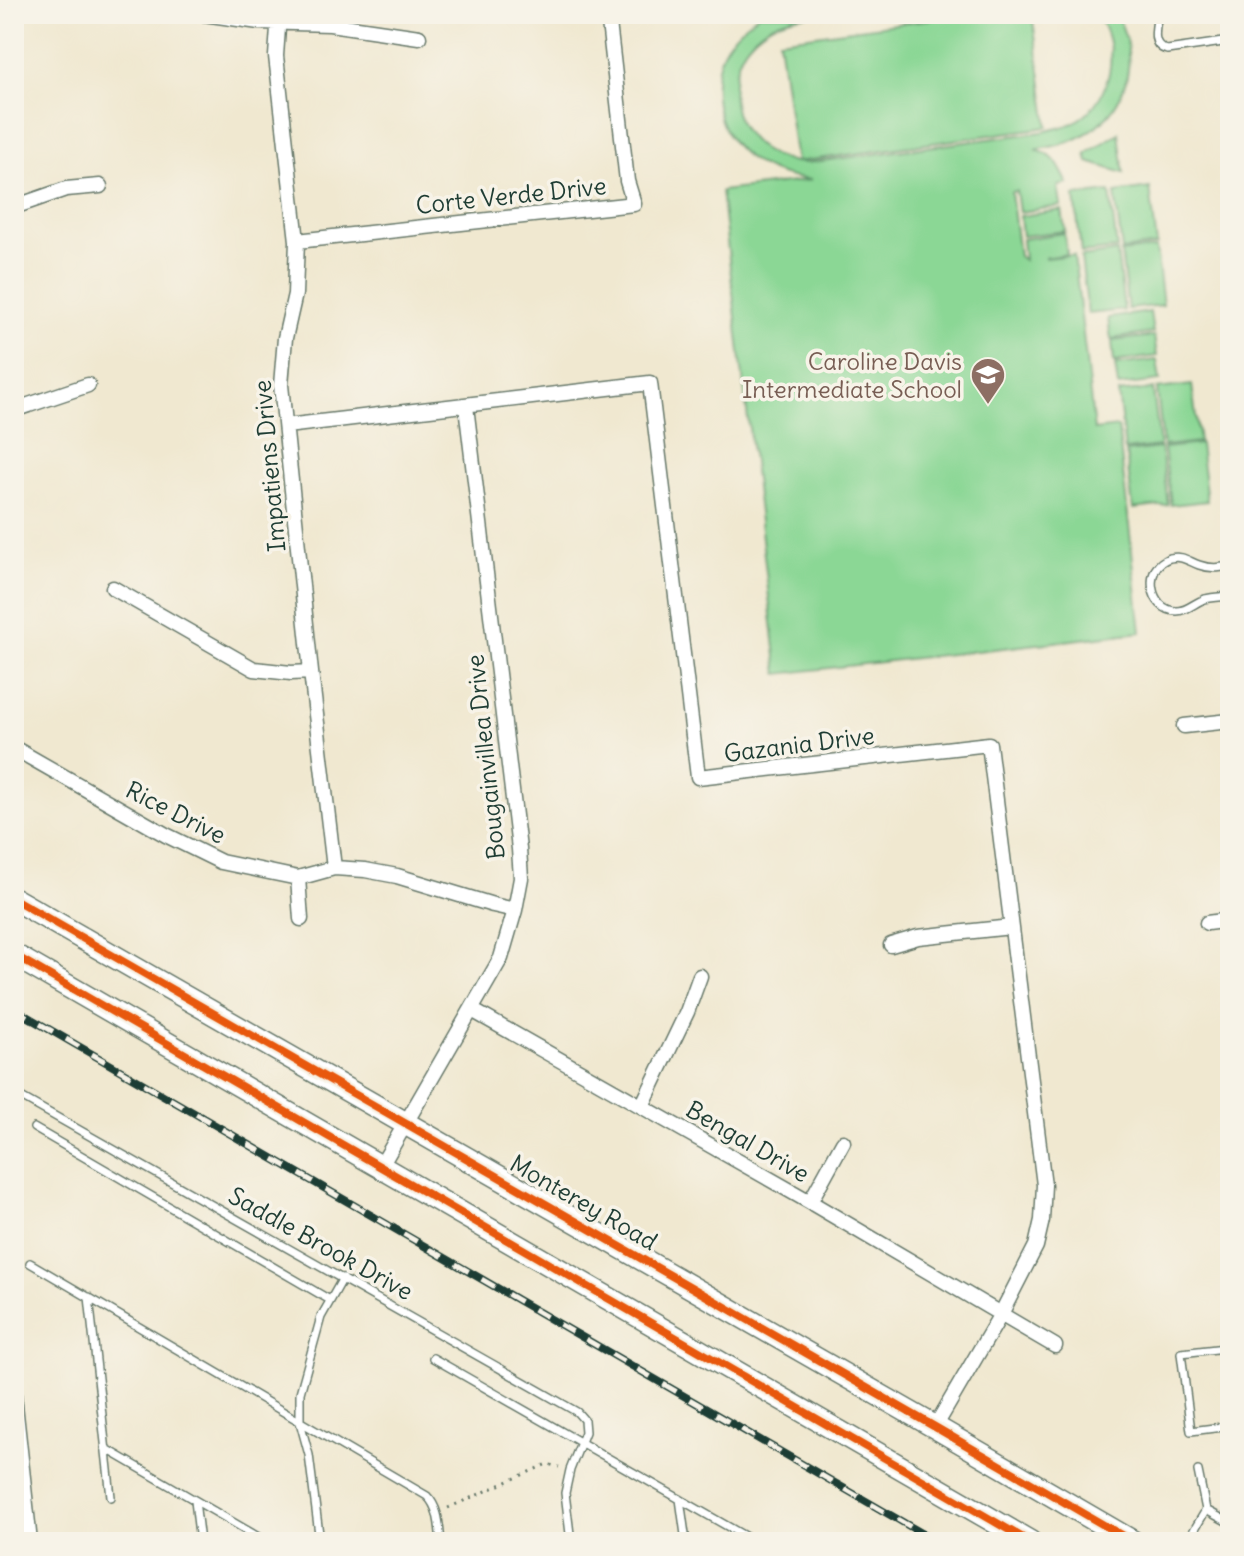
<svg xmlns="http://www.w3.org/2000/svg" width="1244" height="1556" viewBox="0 0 1244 1556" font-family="Delius,sans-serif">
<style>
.green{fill:#8bd795;stroke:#558a64;stroke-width:2}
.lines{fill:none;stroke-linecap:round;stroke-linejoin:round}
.service-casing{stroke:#68796b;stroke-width:10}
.minor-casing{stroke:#68796b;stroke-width:17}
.primary-casing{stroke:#68796b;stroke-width:25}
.path{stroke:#68796b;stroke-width:3;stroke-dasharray:2 6;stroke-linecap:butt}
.service{stroke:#fff;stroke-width:7}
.minor{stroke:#fff;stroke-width:14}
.primary{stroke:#fff;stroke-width:22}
.rail-casing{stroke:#1f3d34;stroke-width:8}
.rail{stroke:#f7f3e8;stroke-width:5;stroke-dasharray:15;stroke-linecap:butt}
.cycleway-casing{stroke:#f7f3e8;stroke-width:13}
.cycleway{stroke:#e8590c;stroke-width:8}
.labels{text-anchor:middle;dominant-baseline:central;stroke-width:7;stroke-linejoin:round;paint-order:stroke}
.street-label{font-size:24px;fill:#1f3d34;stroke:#f7f3e8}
.education-label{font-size:24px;fill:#785e54;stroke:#f7f3e8;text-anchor:end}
</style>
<rect width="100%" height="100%" fill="#f7f3e8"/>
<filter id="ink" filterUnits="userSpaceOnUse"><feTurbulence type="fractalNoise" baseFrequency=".0125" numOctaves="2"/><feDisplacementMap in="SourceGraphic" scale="16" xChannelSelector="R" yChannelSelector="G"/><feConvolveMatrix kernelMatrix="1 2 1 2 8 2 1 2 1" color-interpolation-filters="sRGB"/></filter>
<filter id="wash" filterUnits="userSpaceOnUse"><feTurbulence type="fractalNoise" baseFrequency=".006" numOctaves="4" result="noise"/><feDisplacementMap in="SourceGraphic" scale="32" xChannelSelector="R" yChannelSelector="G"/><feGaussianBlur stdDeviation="1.8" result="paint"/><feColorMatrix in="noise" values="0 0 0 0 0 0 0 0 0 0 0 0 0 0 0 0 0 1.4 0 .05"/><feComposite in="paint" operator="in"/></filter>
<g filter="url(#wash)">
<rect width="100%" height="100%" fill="#f0e8d0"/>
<path class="green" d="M759,14H815C790,17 766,22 749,43C740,53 735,69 734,83C729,130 762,161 806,163L1042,132C1054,129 1068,127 1078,120C1113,96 1121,47 1096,14H1116C1142,61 1126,114 1078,138C1065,145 1049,147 1035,150C1056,154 1059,167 1068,184L1058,186L1061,206L1019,212L1016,191L1011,192L1019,256L1024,260L1022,239L1064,233L1067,254L1044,258L1074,255L1094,430L1118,427L1141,632L778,674L721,191L811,180C766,176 725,153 717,105C714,87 716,66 724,50C732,35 746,24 759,14Z
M968,14H1032L1048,127L796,162L779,40Z
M1119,133L1124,173L1088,162L1086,154Z
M1150,188L1157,245L1122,250L1115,193Z
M1110,192L1117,249L1081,253L1075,196Z
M1062,210L1065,231L1022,236L1020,216Z
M1156,248L1163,305L1128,309L1121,252Z
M1117,252L1124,310L1088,314L1081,257Z
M1150,312L1153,333L1111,339L1108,318Z
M1154,336L1157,356L1114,362L1112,341Z
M1157,360L1160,381L1118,386L1115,365Z
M1192,385L1199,442L1163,446L1157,389Z
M1153,389L1160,446L1125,450L1118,393Z
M1200,444L1207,501L1171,505L1164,448Z
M1161,448L1168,505L1133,509L1126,452Z"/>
</g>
<g filter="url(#ink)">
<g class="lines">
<defs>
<path id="service" d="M1158,14C1156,27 1150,46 1167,50L1230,41
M1230,566C1219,568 1210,569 1199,565C1188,561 1182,555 1170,558C1142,566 1149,611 1177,611C1188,611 1195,602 1205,599C1213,597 1222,597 1230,596
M14,1093L577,1412L584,1420L585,1432L570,1470L565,1493L571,1542
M34,1128L330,1300
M30,1263L427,1496C439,1508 439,1525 441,1542
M89,1297L111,1497
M1230,1342L1225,1348L1181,1353L1191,1431L1230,1426
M1225,1348L1230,1386
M433,1358L755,1542
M105,1448L267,1542
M680,1499L686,1542
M195,1501L200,1542
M1206,1510L1230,1523
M320,1542L309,1455L300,1422V1393L321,1317L343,1278
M1187,1542L1206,1510L1198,1471"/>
<path id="minor" d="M204,14L259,22L330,24L419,37
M279,14L276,56L297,241L295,294L285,338L281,385L311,672L334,868
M14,207L66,189L100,186
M297,241L634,204L627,181L608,14
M14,410L88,385
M286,426L650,383L698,777L989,744L1044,1185L1042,1220L1036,1246L1001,1314L935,1427
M113,588L254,669L291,673L311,672
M1184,726L1230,721
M14,748L166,835L221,862L298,878L334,868L365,870L397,876L493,905L515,910
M298,878L301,919
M1207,923L1230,920
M891,945L918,937L1011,927
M472,1010L810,1202L1055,1346
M642,1106L687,1012L700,976
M381,1166L501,958L515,910L521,878L519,849L466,406
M810,1202L843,1142
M14,1395L30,1542"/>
<path id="primary" d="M14,899L935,1427L1133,1542
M14,955L1030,1542"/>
</defs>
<use href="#service" class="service-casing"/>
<use href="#minor" class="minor-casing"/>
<use href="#primary" class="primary-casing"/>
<path class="path" d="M448,1508L547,1464L559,1467"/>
<use href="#service" class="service"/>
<use href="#minor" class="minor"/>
<use href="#primary" class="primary"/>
<defs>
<path id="rail" d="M14,1009L937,1542"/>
</defs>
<use href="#rail" class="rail-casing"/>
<use href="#rail" class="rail"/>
<defs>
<path id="cycleway" d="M14,899L935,1427L1133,1542
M14,955L1030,1542"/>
</defs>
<use href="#cycleway" class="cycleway-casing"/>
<use href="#cycleway" class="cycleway"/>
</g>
</g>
<defs>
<symbol id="school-pin" viewBox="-11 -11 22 30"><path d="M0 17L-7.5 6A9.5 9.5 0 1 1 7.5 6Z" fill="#8d6e63" stroke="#f7f3e8"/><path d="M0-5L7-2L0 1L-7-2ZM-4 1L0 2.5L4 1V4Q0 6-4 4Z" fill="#fff"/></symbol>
</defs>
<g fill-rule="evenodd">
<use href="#school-pin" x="968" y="355" width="40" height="54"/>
</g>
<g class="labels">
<g class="street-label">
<text transform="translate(511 195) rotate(-6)">Corte Verde Drive</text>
<text transform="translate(269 466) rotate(-95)">Impatiens Drive</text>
<text transform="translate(799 744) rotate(-7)">Gazania Drive</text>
<text transform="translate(485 757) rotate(-96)">Bougainvillea Drive</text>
<text transform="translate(176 812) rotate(27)">Rice Drive</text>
<text transform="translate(748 1141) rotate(30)">Bengal Drive</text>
<text transform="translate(584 1202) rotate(30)">Monterey Road</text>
<text transform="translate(321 1243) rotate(29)">Saddle Brook Drive</text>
</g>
<g class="education-label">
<text x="962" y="361">Caroline Davis<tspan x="962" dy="28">Intermediate School</tspan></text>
</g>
</g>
<rect width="1244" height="1556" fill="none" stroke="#f7f3e8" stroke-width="48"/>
</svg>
